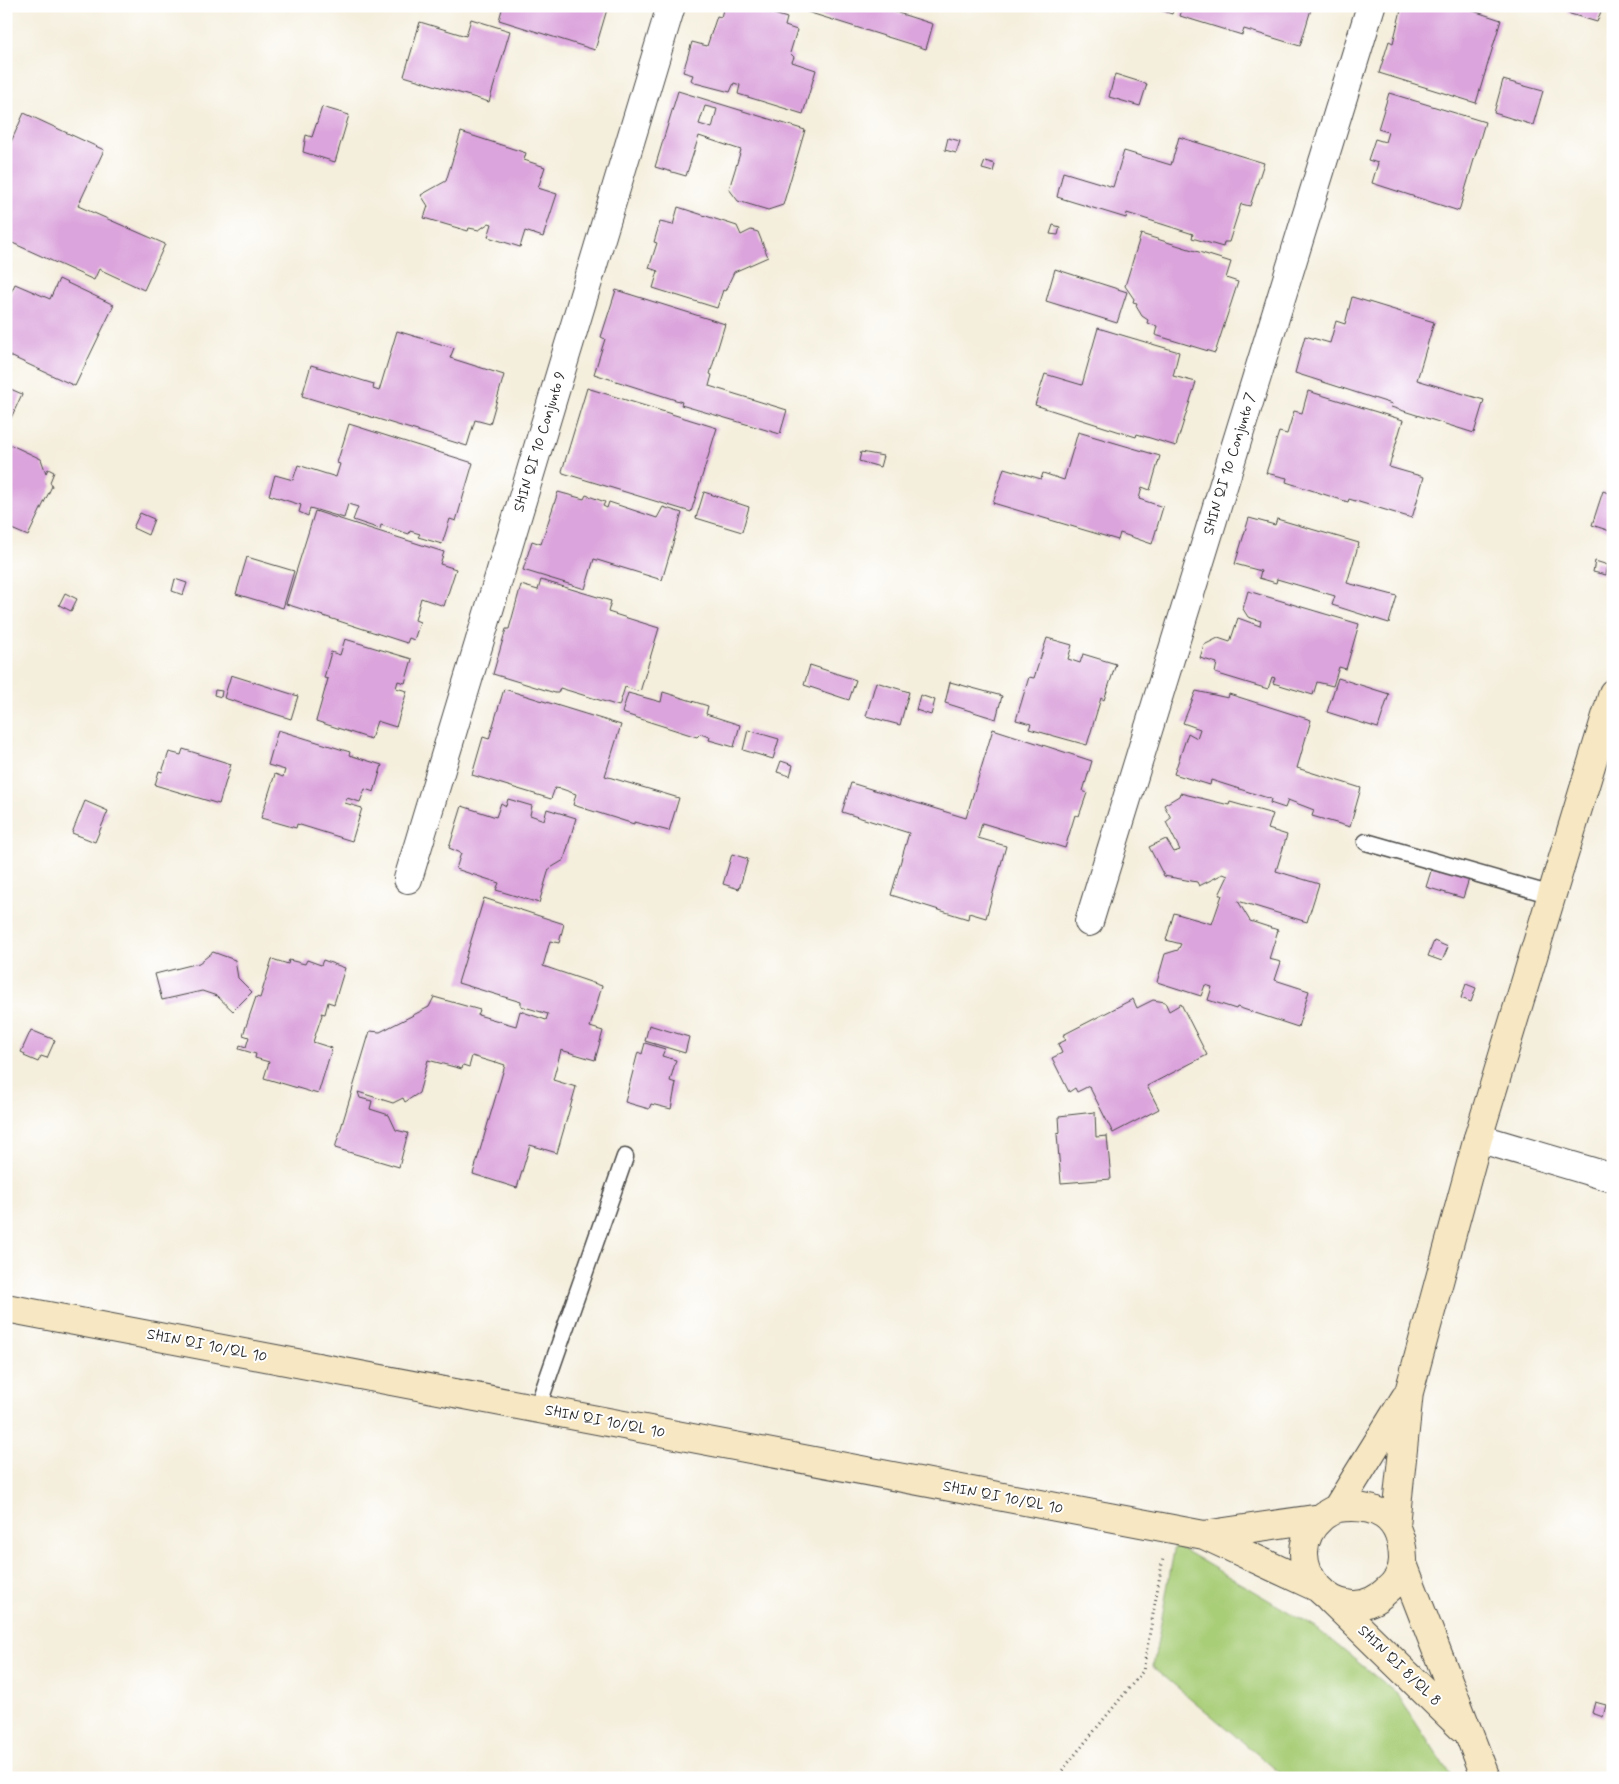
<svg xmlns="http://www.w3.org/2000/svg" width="1619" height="1784" viewBox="0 0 1619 1784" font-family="Mynerve,sans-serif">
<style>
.green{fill:#a9ce78;stroke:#6a7c52}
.building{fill:#dba4dc;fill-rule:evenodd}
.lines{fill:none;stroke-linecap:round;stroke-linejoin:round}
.lane-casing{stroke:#494846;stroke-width:19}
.street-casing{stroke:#494846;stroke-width:30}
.secondary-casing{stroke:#494846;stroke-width:30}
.path{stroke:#494846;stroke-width:3;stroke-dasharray:1 4;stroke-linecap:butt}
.lane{stroke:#fff;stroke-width:16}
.street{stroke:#fff;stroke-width:28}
.secondary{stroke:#f7e8c3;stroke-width:28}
.labels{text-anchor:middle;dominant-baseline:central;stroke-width:4;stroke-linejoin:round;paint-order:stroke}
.street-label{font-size:15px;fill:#2b2b2b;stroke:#fff}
</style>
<rect width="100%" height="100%" fill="#fff"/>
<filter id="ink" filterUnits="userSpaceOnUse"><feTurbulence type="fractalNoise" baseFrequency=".02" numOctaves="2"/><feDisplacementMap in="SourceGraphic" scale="10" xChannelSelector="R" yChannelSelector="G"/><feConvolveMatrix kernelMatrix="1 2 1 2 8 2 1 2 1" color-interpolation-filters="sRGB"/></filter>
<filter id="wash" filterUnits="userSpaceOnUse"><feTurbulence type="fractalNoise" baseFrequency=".0096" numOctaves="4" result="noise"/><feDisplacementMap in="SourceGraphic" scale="20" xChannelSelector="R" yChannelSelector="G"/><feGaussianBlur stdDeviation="1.12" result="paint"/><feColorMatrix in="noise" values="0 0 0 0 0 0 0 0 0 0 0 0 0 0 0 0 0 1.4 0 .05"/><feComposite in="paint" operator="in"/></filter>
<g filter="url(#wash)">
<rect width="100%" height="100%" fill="#f4eedc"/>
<path class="green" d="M1175,1545L1316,1628L1397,1694L1452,1778H1286L1153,1667Z"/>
<g id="blocks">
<path class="building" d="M503,6H608L595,50L499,20Z
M724,6H749L787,18L785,26L797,30L790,53L794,57L792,62L816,70L803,114L738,94L740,85L734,83L730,92L695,83L691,80L693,75L683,72L692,42L707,46L717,16L721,17Z
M802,6H876L933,24L926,49L801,10Z
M1149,6H1312L1300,46L1244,29L1242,35L1180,16L1182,10L1174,8L1172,14Z
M1402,6H1458L1501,20L1476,103L1379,73L1389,41L1393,43Z
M1569,6H1603L1597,22L1567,13Z
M471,19L510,31L489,102L404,76L420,22L466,36Z
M1115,74L1147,84L1140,106L1109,97Z
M1503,80L1543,91L1533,125L1494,113Z
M678,91L805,130L783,205L768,210L738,201L729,189L741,150L699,136L686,176L655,167ZM705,106L717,109L712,128L699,124Z
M1389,93L1485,122L1459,211L1372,183L1378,163L1368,160L1375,139L1385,142L1388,132L1378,129Z
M322,107L349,115L335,162L303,152L306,135L312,137Z
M24,113L104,150L78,206L165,244L144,290L99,269L94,280L6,240V153Z
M461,132L526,153L524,160L545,167L538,188L557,194L543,237L525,231L520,247L488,237L492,224L489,223L479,230L469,228L468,231L424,218L428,206L421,195L446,181Z
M1179,137L1264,163L1250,206L1241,204L1229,242H1224L1223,247L1192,238L1193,234L1127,213L1126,218L1057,197L1063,172L1113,187L1124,151L1171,165Z
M948,138L960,141L956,153L945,150Z
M985,161L995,164L993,172L982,169Z
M678,207L737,226L741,235L751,230L758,232L768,257L734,272L725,291L723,290L717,308L653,288L658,271L649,268L657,243L654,242L660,222L673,225Z
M1053,225L1060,227L1058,235L1050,234Z
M1141,234L1231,262L1226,278L1238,282L1215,353L1155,335L1157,326L1147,323L1148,320L1142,316L1136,306L1137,303L1133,302L1134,299L1125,286Z
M1055,269L1127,292L1117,323L1046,301Z
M59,279L114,305L75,386L6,354V303L15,284L50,299Z
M616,290L725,324L710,374L712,375L709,386L787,410L780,434L681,405L682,402L594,374L605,339L601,337Z
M1352,297L1434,322L1417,380L1484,400L1474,433L1391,407L1392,404L1295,373L1305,336L1330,343L1336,321L1345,324Z
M1098,328L1179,352L1173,376L1196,382L1176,446L1137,434L1136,437L1035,405L1045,374L1082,385Z
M397,331L454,348L450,358L504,375L490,424L475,420L467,446L302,396L311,365L374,384L373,389L379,391Z
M6,387L22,394L6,429Z
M587,388L717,428L691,512L563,473L562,471Z
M1308,391L1403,420L1389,467L1424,477L1412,518L1349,499L1348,502L1286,482L1287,478L1266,473L1279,432L1287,434L1294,411L1302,413Z
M349,424L473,463L456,521L450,519L442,544L418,537L420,534L410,531L409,534L381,525L380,529L353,520L358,507L348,504L344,518L310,508L308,516L299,512L301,505L269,495L275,475L293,480L298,465L336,477L340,464L337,463Z
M1078,432L1160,456L1150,490L1142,487L1139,499L1163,507L1152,544L1120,533L1118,540L993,503L1004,468L1041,479L1043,473L1064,480Z
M7,443L41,459L46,473L48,469L54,472L50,482L52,486L28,536L7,527L9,522L6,520Z
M861,452L883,456L880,467L859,461Z
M1603,491L1613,495V532L1592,525Z
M558,492L584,499L586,495L605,502L603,506L607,508L609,502L657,518L663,507L682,513L662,580L594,559L585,589L523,570L532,541L541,544Z
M704,492L749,507L742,532L696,518Z
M315,511L444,552L440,564L456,569L444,606L421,598L415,620L420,622L414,640L409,638L407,643L286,604Z
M140,513L154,519L148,535L133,528Z
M1249,518L1275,525L1277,519L1359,543L1347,583L1397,596L1389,623L1332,605L1335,596L1277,579L1276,583L1259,578L1261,571L1235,564Z
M247,557L294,571L283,608L236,594Z
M1595,561L1608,565L1606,575L1593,572Z
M175,579L187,583L183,595L172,591Z
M541,580L611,601L608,612L659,628L640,692L625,687L619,706L560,688L558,693H555L493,674L506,629H509L521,585L538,590Z
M1248,591L1359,624L1346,669L1339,667L1333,686L1317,682L1313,695L1273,683L1275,678L1272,677L1268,689L1215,673L1217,663L1200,658L1204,645L1218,638L1230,642L1238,618L1260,626L1261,621L1248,617L1243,609Z
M65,593L77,599L71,611L59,605Z
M1047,638L1072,645L1068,659L1080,663L1083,654L1116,664L1104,700L1101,698L1087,745L1029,729L1031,724L1016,720L1029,677L1034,678Z
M345,639L412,659L405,683L398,681L396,688L407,691L396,727L377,721L371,739L316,721L328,679L324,678L331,652L340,655Z
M810,665L856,680L849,700L804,685Z
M231,675L298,696L291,719L224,698Z
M1338,678L1389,694L1378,728L1327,712Z
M876,682L909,692L900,725L866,716Z
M950,682L1002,696L996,719L945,703Z
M504,689L621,725L605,776L679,798L669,831L634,822V824L573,805L576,794L562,789L555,788L551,799L472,775L483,737L489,739Z
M215,690L222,691L221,697L214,695Z
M1196,691L1228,698L1229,694L1311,720L1297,768L1361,788L1350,827L1312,816L1314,810L1288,800L1285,808L1270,803L1271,799L1211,780L1210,785L1174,774L1188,733L1197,738L1200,729L1183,723Z
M663,692L708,706L706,714L740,725L734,747L709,740L710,737L700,734L697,737L622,713L628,693L661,702Z
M920,695L935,700L931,715L916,710Z
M993,729L1092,761L1083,791L1087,793L1079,816L1075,815L1065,848L982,823L978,838L1006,846L986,918L969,913L968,919L891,895L909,833L842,812L851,783L966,818Z
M278,730L350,752L349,755L382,765L374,792L365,789L360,802L347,798L345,803L362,808L352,841L297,824L296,828L261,818L275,774L283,777L285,770L268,765Z
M748,730L779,739L773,759L743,750Z
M183,749L231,764L219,804L155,785L159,771L162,772L169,752L181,755Z
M781,761L793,765L790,776L777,772Z
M1180,793L1229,805L1230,802L1273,814L1268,829L1287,835L1276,871L1319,884L1307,922L1238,901L1250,921L1278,930L1269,959L1281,962L1275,980L1309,991L1298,1027L1237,1007L1236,1009L1208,1000L1212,987L1205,985L1201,996L1157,982L1165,954L1178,950L1181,944L1166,940L1174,913L1212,924L1222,895H1219L1228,876L1223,874L1199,886L1197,882L1164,876L1149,847L1166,839L1174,852L1180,850L1166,822L1171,818L1164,805L1179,796Z
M508,799L532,806L530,815L544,820L547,809L576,818L564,860L549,869L539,903L496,890L499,883L456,869L461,853L449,848L462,806L496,817L501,803L506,806Z
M85,801L108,811L95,842L72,833Z
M732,854L748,859L739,889L723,884Z
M1436,855L1473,866L1463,898L1426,887Z
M484,898L564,924L559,943L550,941L543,966L602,986L590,1027L603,1031L595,1060L561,1050L553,1080L576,1087L557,1153L530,1145L517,1188L473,1174L505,1065L496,1062L495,1063L472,1056L469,1067L463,1065L462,1069L428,1060L419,1093L405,1102L403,1098L393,1103L358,1092L360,1098L372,1101L370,1109L389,1115L396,1130L408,1133L399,1167L335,1148L370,1031L380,1032L429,1007L434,997L480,1010L478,1015L516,1026L520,1011L546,1020L548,1014L521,1006V1002L458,983Z
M1434,941L1448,947L1442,961L1428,956Z
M213,952L235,960L238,978L252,992L233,1011L217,996L202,991L162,1000L155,974L199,963Z
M272,959L288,964L289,960L305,964L307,960L321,965L323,960L345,968L334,1004L328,1002L325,1014L321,1013L322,1015L313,1042L332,1048L318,1094L264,1078L269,1062L255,1058L256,1054L239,1049L240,1045L246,1047L249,1037L243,1035L256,997L260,998Z
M1466,984L1476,988L1471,1002L1461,998Z
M1133,999L1137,1008L1153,1000L1165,1002L1169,1011L1181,1004L1207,1055L1147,1086L1159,1109L1113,1133L1089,1086L1077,1092L1075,1088L1069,1092L1052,1058L1062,1053L1058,1044L1066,1040L1063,1035Z
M649,1025L689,1037L685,1053L645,1041Z
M31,1030L55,1040L47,1058L41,1056L38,1062L24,1056L25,1054L21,1052Z
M645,1043L665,1049L662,1056L676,1060L670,1081L676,1083L671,1109L651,1104L649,1109L625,1102L638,1052L642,1054Z
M1095,1112L1096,1137L1107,1136L1111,1179L1061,1183L1057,1134L1060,1133L1059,1116Z
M1595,1702L1606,1705L1603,1717L1592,1713Z"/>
</g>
</g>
<g filter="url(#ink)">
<use href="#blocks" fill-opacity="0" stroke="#494846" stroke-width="1"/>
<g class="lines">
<defs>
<path id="lane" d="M1366,842L1552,895
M537,1409L625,1157"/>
<path id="street" d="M408,879L671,6
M1089,922L1371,6
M1478,1138L1613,1178"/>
<path id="secondary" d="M6,1308L1204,1535L1316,1587
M1337,1508C1376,1503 1402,1516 1403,1559C1403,1572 1396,1583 1386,1591C1340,1636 1272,1561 1321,1518C1325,1514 1332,1511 1337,1508L1405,1398
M1395,1525L1409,1392L1478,1138L1613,693
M1204,1535L1321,1518
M1403,1564L1486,1778
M1330,1599L1461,1727"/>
</defs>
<use href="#lane" class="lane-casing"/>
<use href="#street" class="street-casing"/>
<use href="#secondary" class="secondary-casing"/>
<path class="path" d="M1056,1778L1143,1671L1163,1558"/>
<use href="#lane" class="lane"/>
<use href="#street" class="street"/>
<use href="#secondary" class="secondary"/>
</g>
</g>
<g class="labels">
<g class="street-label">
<text transform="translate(540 442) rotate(-73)">SHIN QI 10 Conjunto 9</text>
<text transform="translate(1230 464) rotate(-73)">SHIN QI 10 Conjunto 7</text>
<text transform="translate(207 1346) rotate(11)">SHIN QI 10/QL 10</text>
<text transform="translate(605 1422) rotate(11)">SHIN QI 10/QL 10</text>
<text transform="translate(1003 1498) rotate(11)">SHIN QI 10/QL 10</text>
<text transform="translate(1399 1666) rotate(44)">SHIN QI 8/QL 8</text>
</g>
</g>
<rect width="1619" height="1784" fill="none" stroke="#fff" stroke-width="25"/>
</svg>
